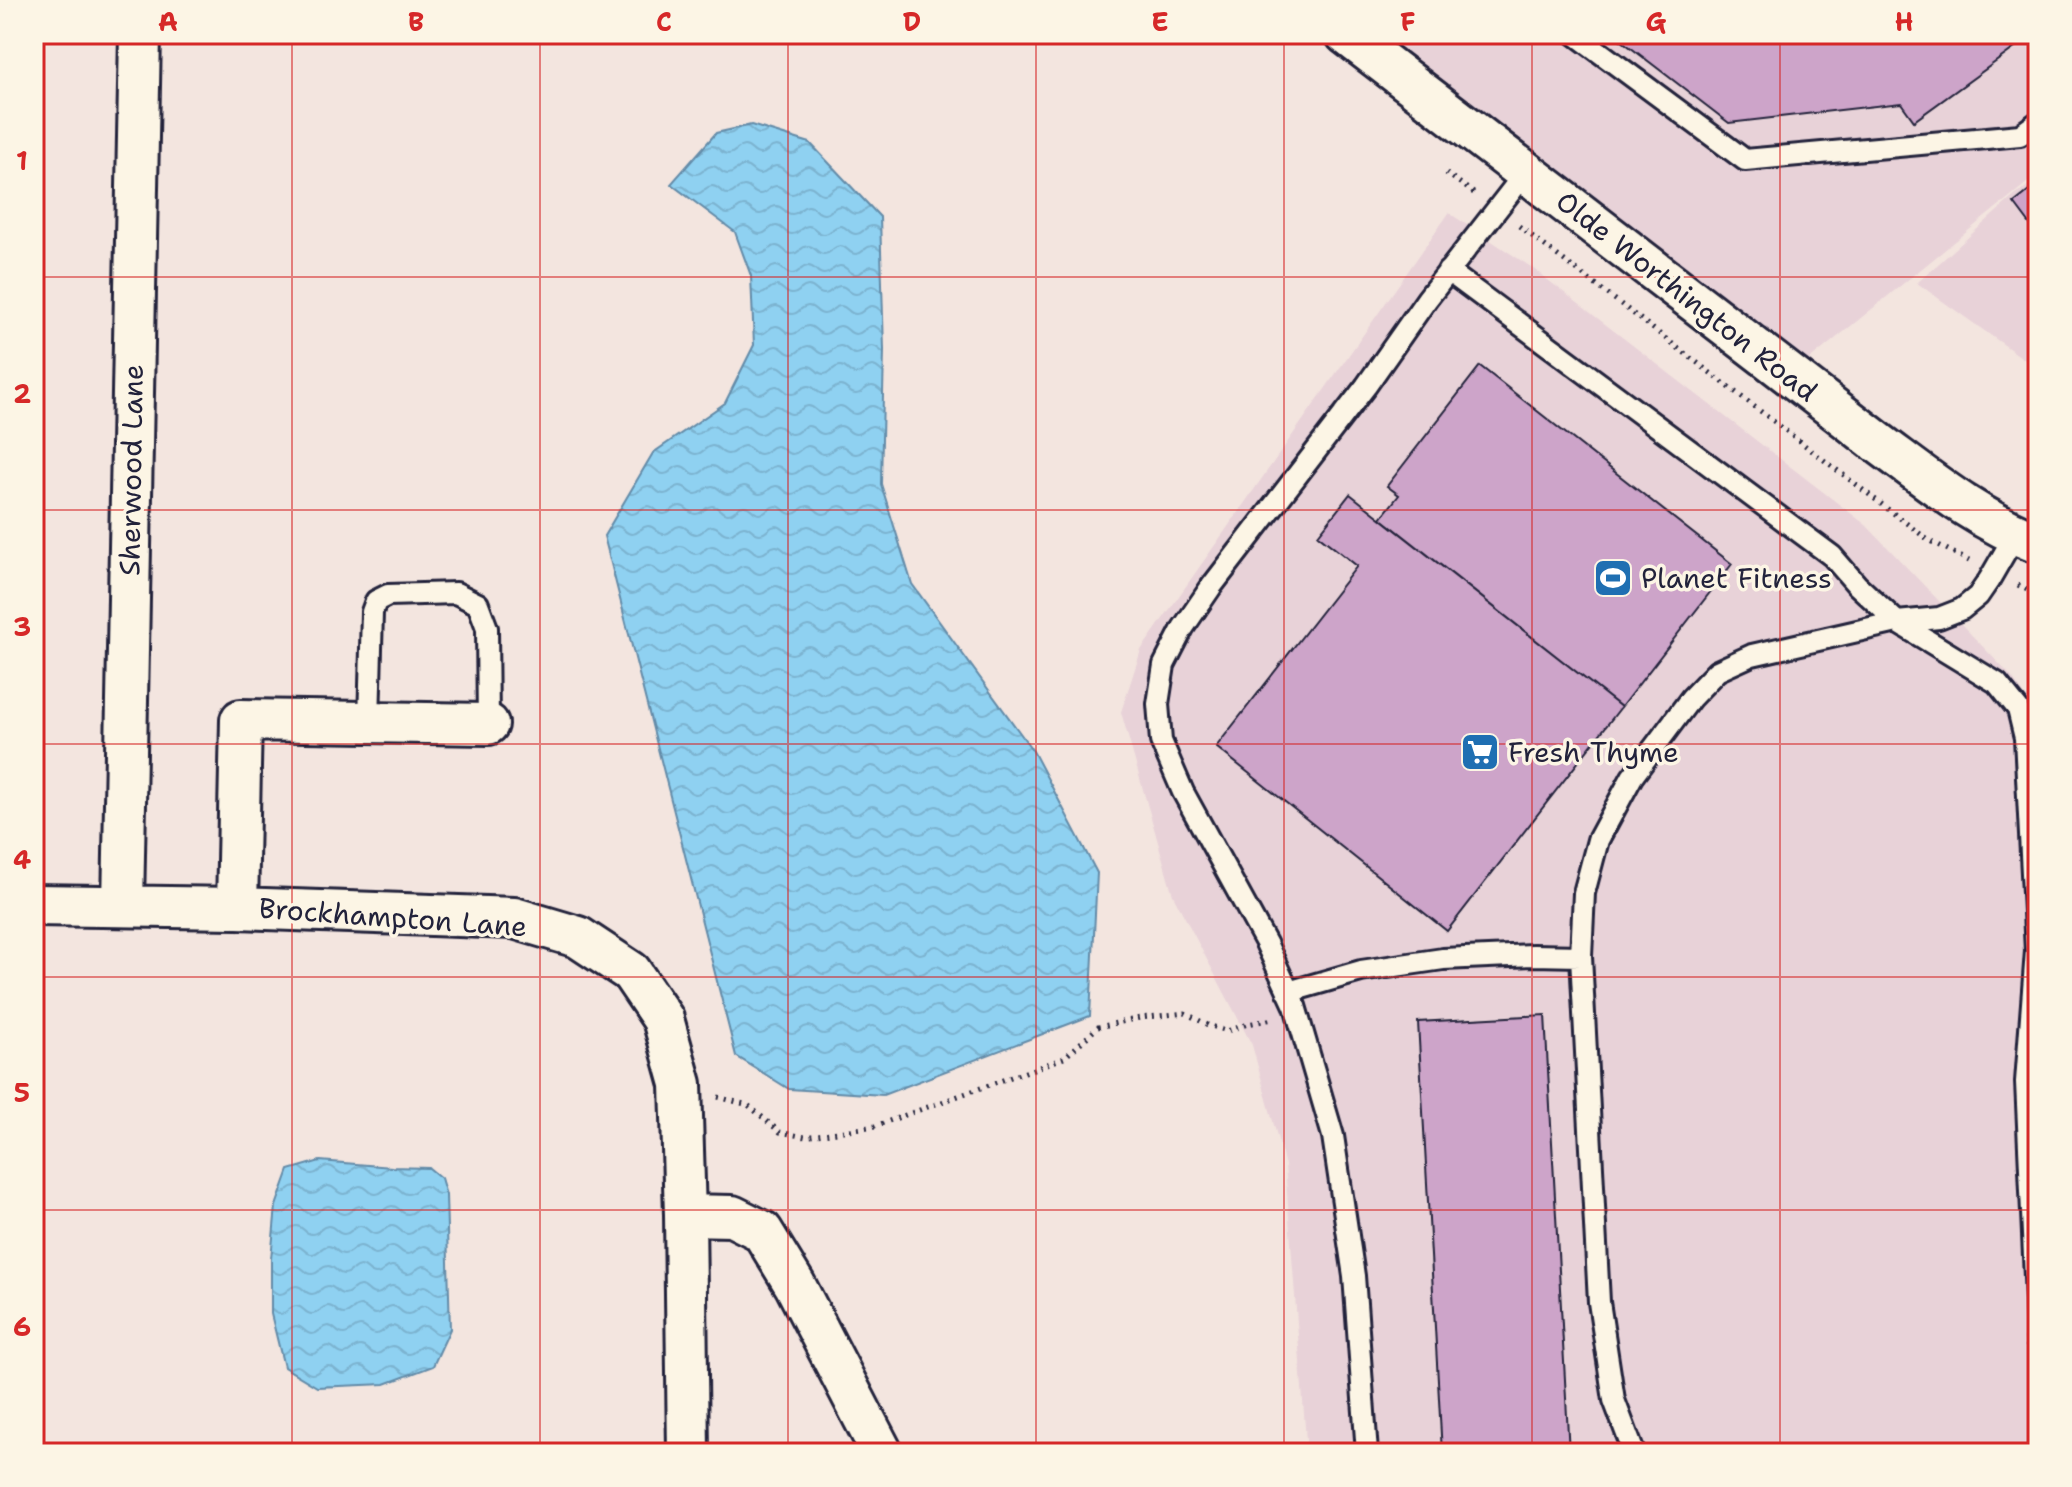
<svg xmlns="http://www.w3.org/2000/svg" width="2072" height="1487" viewBox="0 0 2072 1487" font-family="'Shantell Sans',sans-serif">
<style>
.built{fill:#e8d2d8}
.water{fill:url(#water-waves);stroke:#638ba8;stroke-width:2}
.building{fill:#cda4c9;stroke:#22223b;stroke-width:2}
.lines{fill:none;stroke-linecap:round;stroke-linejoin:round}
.lane-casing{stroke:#22223b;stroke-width:26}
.street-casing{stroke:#22223b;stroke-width:46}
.path{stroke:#22223b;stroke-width:5;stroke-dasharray:2 6;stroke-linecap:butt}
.lane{stroke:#fcf5e5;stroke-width:20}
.street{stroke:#fcf5e5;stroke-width:40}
.grid{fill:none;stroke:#d62828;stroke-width:2;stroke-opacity:0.55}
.labels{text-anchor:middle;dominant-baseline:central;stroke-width:7;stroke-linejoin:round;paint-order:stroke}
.street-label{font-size:28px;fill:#22223b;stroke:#fcf5e5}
.poi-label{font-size:28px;fill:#22223b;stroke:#fcf5e5;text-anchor:start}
.neatline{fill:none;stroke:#d62828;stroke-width:3}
.grid-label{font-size:26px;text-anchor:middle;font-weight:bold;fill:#d62828}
</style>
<defs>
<pattern id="water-waves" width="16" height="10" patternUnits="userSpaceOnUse" patternTransform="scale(2)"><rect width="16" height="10" fill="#8fd1f1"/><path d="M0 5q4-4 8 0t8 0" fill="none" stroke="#7bb3d0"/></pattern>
</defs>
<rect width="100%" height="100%" fill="#f3e5df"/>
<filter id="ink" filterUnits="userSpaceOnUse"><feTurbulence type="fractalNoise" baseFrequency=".0125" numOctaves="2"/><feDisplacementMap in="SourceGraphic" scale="16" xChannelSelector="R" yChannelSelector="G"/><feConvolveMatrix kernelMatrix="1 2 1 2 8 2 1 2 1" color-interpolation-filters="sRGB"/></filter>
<g filter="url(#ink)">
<path class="built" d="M1386,34H2038V174L1787,378L1374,55Z
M2038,178V369L1917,283L2012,198Z
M1449,213L1531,267L1866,525L2010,675L2038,714V1453H1307L1285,1165L1252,1045L1173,895L1121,712L1141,650Z"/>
<path class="water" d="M751,125L810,143L880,217L884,350L881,484L912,584L1033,751L1097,873L1090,1016L883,1095L789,1089L736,1056L604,536L653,453L725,403L754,345L751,276L735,232L671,184L716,133Z
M320,1161L392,1167L429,1168L441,1178L446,1195L450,1329L433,1366L385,1384L317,1387L284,1367L271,1314V1259L276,1206L289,1170Z"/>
<path class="building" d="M1613,34H2034L1914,121L1901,103L1729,123Z
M2038,184V235L2014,203Z
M1480,366L1732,564L1621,707L1381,518L1399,495L1387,486Z
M1350,494L1621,707L1447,931L1216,747L1357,566L1318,535Z
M1545,1015L1569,1453H1442L1418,1022Z"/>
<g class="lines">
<defs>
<path id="lane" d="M1575,34L1745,160L2020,135L2038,122
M1448,271L1832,556L1857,585L1897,622L1997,683L2018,709L2025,738L2036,951L2026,1082L2038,1343
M369,722L372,612L376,601L388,595L456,593L478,604L487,628L488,724
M1288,992L1361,971L1443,959L1533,955L1581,956
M1367,1453L1354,1276L1333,1136L1295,1006L1266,943L1183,792L1161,741L1158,704L1164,665L1183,628L1211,587L1366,386L1427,299L1526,172
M1634,1453L1614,1400L1599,1302L1581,956L1584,893L1598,840L1632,777L1691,698L1717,671L1752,655L1897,622L1939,618L1962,609L1978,596L1989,580L2015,535"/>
<path id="street" d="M1346,34L1880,444C1930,481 1979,521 2038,543
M34,905L237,908L514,918L578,937L631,972L663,1019L681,1084L685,1215L688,1453
M123,906L140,34
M237,908L241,720L488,724
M685,1215L732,1216L762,1231L795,1285L882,1453"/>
</defs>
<use href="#lane" class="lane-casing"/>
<use href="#street" class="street-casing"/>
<path class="path" d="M1446,173L1475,194
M1519,226L1927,539L1969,561
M2018,585L2038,596
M718,1097L748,1105L780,1132L805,1137L875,1126L1064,1058L1098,1027L1140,1018L1185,1013L1208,1025L1227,1031L1248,1024L1273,1019"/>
<use href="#lane" class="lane"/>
<use href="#street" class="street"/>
</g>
</g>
<path class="grid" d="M292,34V1453M540,34V1453M788,34V1453M1036,34V1453M1284,34V1453M1532,34V1453M1780,34V1453M34,277H2038M34,510H2038M34,744H2038M34,977H2038M34,1210H2038"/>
<defs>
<symbol id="stadium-square" viewBox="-11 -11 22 22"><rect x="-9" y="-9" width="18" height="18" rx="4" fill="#1f6fb2" stroke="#fcf5e5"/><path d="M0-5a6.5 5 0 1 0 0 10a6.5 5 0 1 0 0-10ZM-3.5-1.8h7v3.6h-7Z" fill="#fff"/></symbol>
<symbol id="supermarket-square" viewBox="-11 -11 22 22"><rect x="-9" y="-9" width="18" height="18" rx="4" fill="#1f6fb2" stroke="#fcf5e5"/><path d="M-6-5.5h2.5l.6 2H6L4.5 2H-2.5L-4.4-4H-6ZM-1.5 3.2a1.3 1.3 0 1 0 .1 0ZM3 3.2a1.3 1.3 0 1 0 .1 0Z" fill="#fff"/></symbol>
</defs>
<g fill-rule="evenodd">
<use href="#stadium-square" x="1591" y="556" width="44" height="44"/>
<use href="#supermarket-square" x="1458" y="730" width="44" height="44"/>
</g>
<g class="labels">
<g class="street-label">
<text transform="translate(1687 296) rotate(38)">Olde Worthington Road</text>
<text transform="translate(131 470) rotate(-89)">Sherwood Lane</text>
<text transform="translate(393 917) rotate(4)">Brockhampton Lane</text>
</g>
<g class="poi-label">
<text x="1641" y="578">Planet Fitness</text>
<text x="1508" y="752">Fresh Thyme</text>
</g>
</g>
<rect width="2072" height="1487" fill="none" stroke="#fcf5e5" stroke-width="88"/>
<rect x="44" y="44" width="1984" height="1399" class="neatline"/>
<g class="grid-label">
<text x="168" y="31">A</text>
<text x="416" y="31">B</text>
<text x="664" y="31">C</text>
<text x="912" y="31">D</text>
<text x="1160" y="31">E</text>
<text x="1408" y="31">F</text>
<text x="1656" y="31">G</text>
<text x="1904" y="31">H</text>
<text x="22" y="170">1</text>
<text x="22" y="403">2</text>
<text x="22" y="636">3</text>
<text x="22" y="869">4</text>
<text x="22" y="1102">5</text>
<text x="22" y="1336">6</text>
</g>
</svg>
